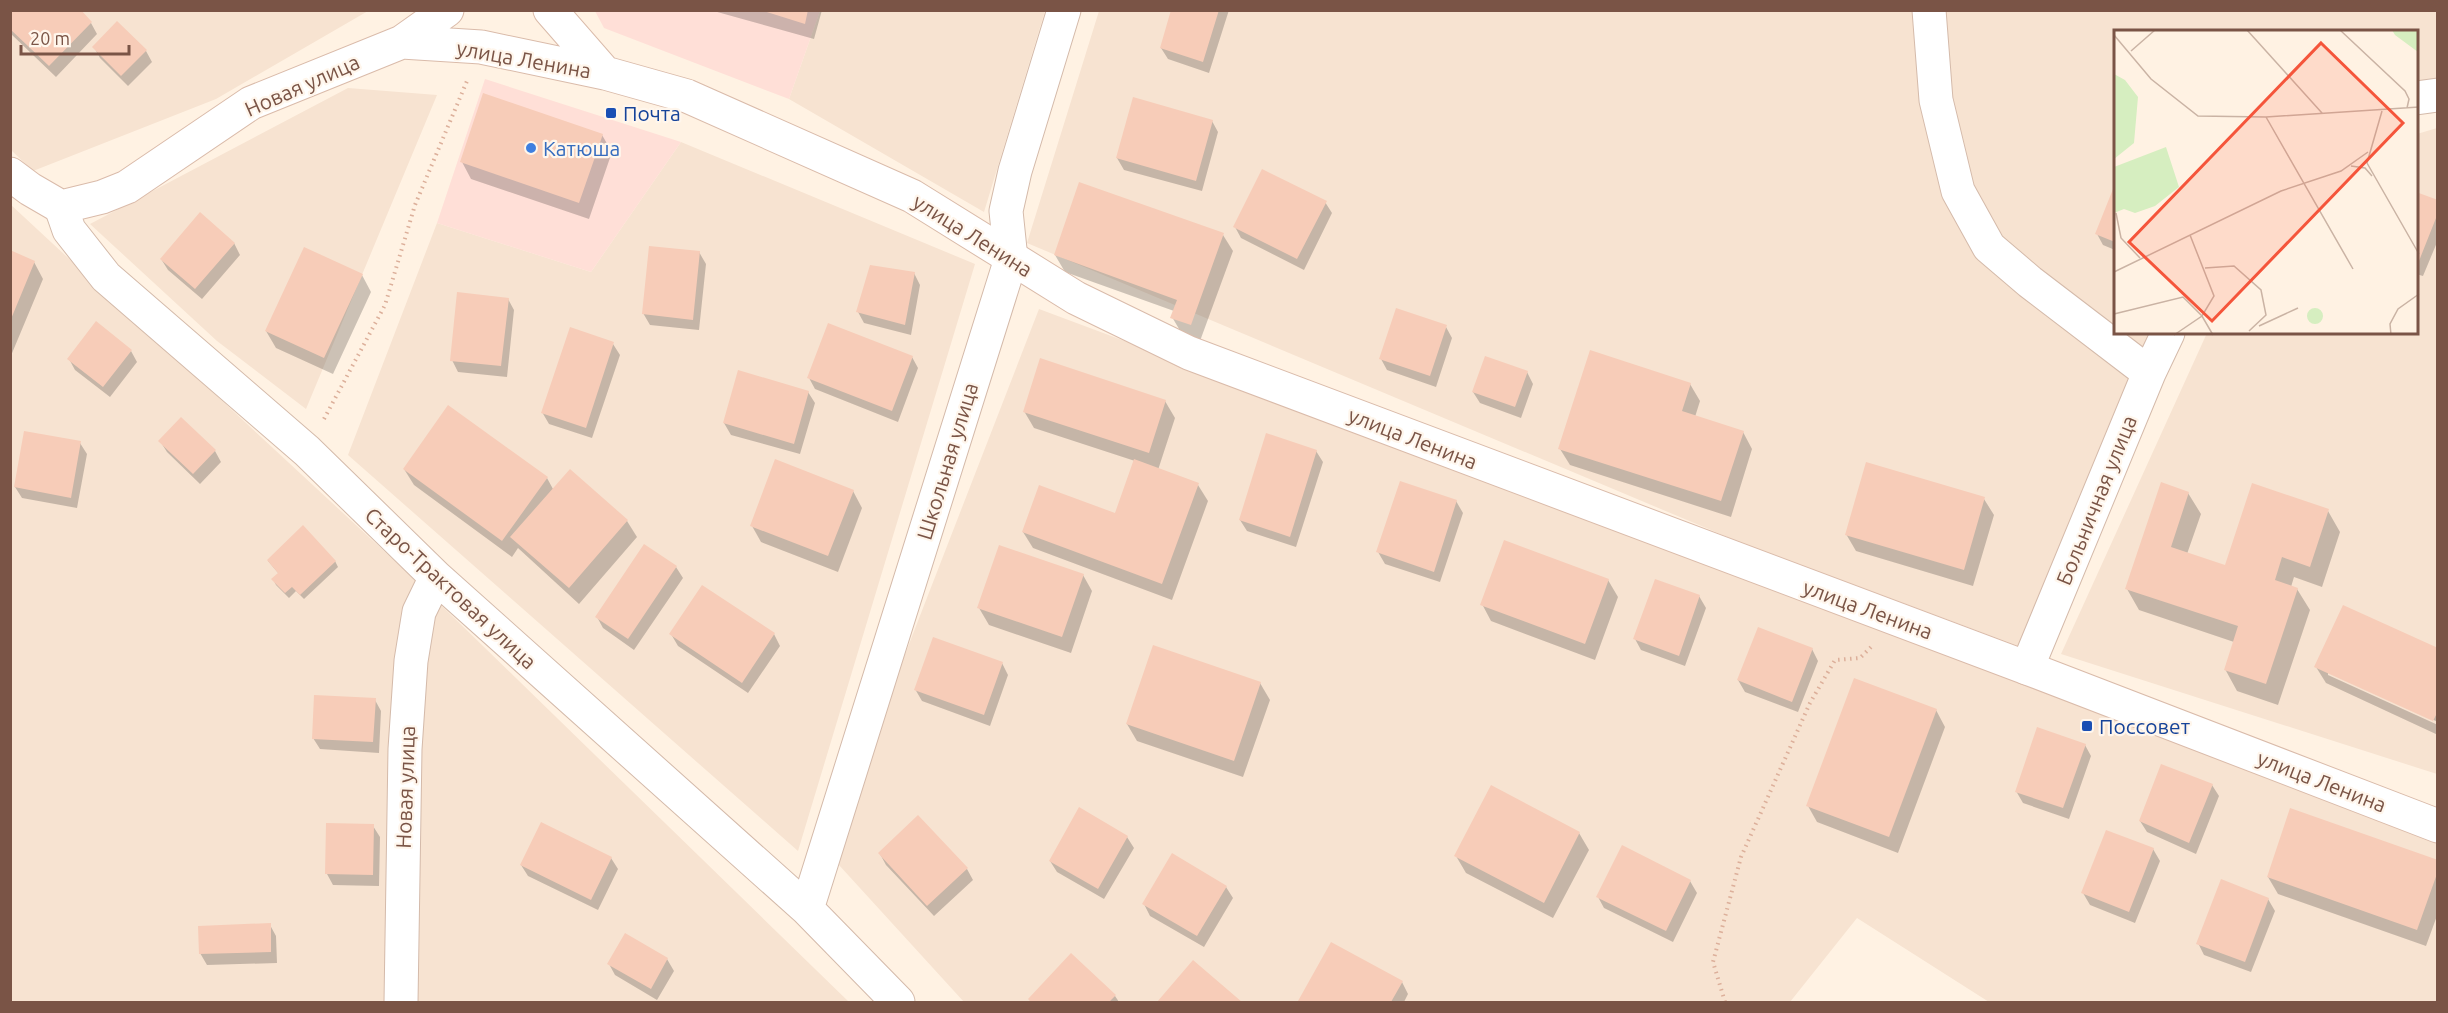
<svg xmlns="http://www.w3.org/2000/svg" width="2448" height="1013" viewBox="0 0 2448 1013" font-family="Ubuntu,sans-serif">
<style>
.residential{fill:#f7e3d1}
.commercial{fill:#ffdfd7}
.shadow{fill:#0003}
.building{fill:#f7ccb8}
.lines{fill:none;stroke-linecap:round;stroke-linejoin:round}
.street-casing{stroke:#d4baaa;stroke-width:35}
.secondary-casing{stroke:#dabbaa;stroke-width:35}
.path{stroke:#dcaf9a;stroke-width:4;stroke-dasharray:1.5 4.5;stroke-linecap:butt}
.street{stroke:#fff;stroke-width:33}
.secondary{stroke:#fff;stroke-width:33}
.transit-dot{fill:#1a4fb4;stroke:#fff6ec;stroke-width:2}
.shop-dot{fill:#3f7fe0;stroke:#fff6ec;stroke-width:2}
.labels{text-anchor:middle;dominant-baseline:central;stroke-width:4.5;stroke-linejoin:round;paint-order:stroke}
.street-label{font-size:21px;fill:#7a5446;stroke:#fff6ec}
.transit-label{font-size:21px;fill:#164399;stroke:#fff6ec;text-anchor:start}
.shop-label{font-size:21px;fill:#366cbe;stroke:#fff6ec;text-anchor:start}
.inset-road{fill:none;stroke:#cab3a4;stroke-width:1.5}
.view{fill:#f5553b;fill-opacity:0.15;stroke:#f5553b;stroke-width:3}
.inset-edge{fill:none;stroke:#7a5446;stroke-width:3}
</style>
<rect width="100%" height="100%" fill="#fff2e3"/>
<path class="residential" d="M10,11H368L216,99L33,171L11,150Z
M820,11H1045L984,212L789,99Z
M1099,11H2437V80L2417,86L2416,32H2115V333H2159L2019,646L1749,546L1027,243Z
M348,88L437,95L306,409L217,341L90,224Z
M2437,128V774L2061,654L2207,333H2416L2417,134Z
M681,142L975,264L798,851L348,455L437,223L591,272Z
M10,204L412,577L849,1002H11Z
M1039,309L2437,831V1002H1989L1857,918L1790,1002H964L828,853Z"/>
<path class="commercial" d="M595,11H820L789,99L604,28Z
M485,79L681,142L591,272L437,223Z"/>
<path class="shadow" d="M10,10L91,23L97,34L56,77L10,33Z
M710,10H822L814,39Z
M1173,10H1229L1209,73L1168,59L1161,48Z
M94,47L146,51L152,62L128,86L100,58Z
M1212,121L1218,132L1202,191L1124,170L1117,158Z
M602,135L612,152L589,219L471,179L462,162Z
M2115,188V250L2103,245L2097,234Z
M2416,193L2438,201V240L2423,276L2416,274Z
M1325,202L1332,213L1304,270L1241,238L1235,227Z
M1223,235L1233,251L1200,341L1182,334L1172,317L1174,311L1065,272L1055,255Z
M234,243L240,255L202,299L168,270L161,259Z
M10,252L34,262L43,279L10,358Z
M699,252L706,264L699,330L650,325L643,313Z
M914,273L920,285L911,335L864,323L858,312Z
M362,275L371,292L333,374L276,348L266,331Z
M508,299L514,310L507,377L458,372L452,360Z
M1446,327L1452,338L1436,387L1387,370L1381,359Z
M613,344L620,355L592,438L549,424L542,412Z
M131,351L137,362L110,397L75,370L69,359Z
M912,357L918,368L898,422L815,389L809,378Z
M1527,372L1533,384L1521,418L1480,403L1473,392Z
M1690,384L1700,401L1695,417L1743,432L1752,449L1731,517L1570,465L1560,449Z
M808,392L815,403L800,454L731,435L724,423Z
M1165,401L1175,418L1158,470L1198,485L1208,501L1172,600L1033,548L1023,532L1115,515L1135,461L1034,428L1024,411Z
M160,441L215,451L221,462L200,484L167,452Z
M80,443L87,454L77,508L22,498L15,487Z
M1316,451L1323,462L1296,547L1247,531L1240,520Z
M404,469L547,478L553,489L627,521L637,537L579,604L518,548L512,557L414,485Z
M853,491L862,508L838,572L761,542L752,526Z
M2188,493L2201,514L2187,554L2226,567L2328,511L2340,532L2322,587L2294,577L2291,587L2297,589L2310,610L2278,705L2237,691L2225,669L2234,642L2139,610L2127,589Z
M1984,499L1994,515L1973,586L1856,551L1846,534Z
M1456,501L1463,513L1440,582L1385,564L1378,552Z
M268,561H335L338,567L304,599L296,591L289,598L276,585L273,579L279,574Z
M676,567L683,578L634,650L603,628L597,617Z
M1083,575L1092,591L1071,653L989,625L979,608Z
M1608,580L1618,597L1595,660L1491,621L1482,604Z
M1699,596L1706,608L1685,666L1641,650L1635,639Z
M671,634H774L780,646L748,693L678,646Z
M1812,649L1818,661L1798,712L1745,692L1738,680Z
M2438,650V722L2328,671V675L2438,725V735L2326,683L2316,667Z
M1002,663L1008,675L990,726L922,701L915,689Z
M1260,683L1270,700L1243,777L1137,741L1127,724Z
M375,700L381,711L379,753L320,749L313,738Z
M1936,710L1945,727L1898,853L1817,822L1808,806Z
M2085,745L2091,756L2069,819L2023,803L2016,791Z
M2212,785L2219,796L2196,854L2147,832L2140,821Z
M1492,787L1579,833L1589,850L1553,918L1466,873L1456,856Z
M373,826L380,837L379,886L333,885L327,874Z
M1127,837L1134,848L1104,899L1057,872L1050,861Z
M2153,849L2160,861L2135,923L2090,905L2083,893Z
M880,854L967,869L973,880L934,916L886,865Z
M611,858L618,869L598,910L528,876L521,865Z
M2438,861V913L2426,946L2278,894L2268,877Z
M1690,881L1697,893L1673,942L1604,908L1598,897Z
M1226,887L1233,898L1204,947L1150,916L1144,904Z
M2268,899L2275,911L2251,972L2204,955L2198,943Z
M270,925L276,936L277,963L207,965L200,953Z
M625,935L667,959L674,971L657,1000L615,975L609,964Z
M1071,955L1115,996L1119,1002H1031L1030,999Z
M1194,962L1240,1002H1159Z
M1402,982L1408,994L1404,1002L1300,1001Z"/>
<path class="building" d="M10,10H81L92,22L49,66L10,29Z
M760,10H808L805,24Z
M1171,10H1219L1203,62L1160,48Z
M117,21L147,50L121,76L92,47Z
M483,93L603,134L579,203L460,162Z
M1133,97L1213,120L1196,181L1116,158Z
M1262,169L1327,201L1297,259L1233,227Z
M1079,182L1224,233L1191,325L1170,318L1177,300L1054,255Z
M2115,184V242L2095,234Z
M2416,192L2438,200V213L2417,266Z
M200,212L235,243L195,289L160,259Z
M649,246L700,251L693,320L642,314Z
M304,247L363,274L324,358L265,331Z
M10,250L35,261L11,319H10Z
M870,265L915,272L905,325L856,312Z
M457,292L509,298L501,366L450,361Z
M1396,308L1447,325L1430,376L1379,359Z
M96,321L132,350L103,387L67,359Z
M828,323L913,356L892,411L807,378Z
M570,327L614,342L586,428L541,413Z
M1590,350L1691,383L1682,411L1744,431L1721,501L1558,449Z
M1485,356L1528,371L1515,407L1472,392Z
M1040,358L1166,400L1149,453L1023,412Z
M738,370L809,391L794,444L723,423Z
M448,405L548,477L502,541L403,469Z
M181,417L216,450L193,474L158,441Z
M24,431L81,441L71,498L14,487Z
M1266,433L1317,450L1290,537L1239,520Z
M775,459L854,490L828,556L750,526Z
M1134,459L1199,483L1162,584L1022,532L1039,485L1115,513Z
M1866,462L1985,497L1964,570L1845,535Z
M570,469L628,520L569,588L510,537Z
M1400,481L1457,500L1434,572L1376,552Z
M2161,482L2189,492L2171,547L2225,565L2252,483L2329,509L2310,567L2282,557L2275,580L2298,588L2266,684L2224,670L2238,626L2125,589Z
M303,525L336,561L300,595L292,587L285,593L271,579L278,573L267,560Z
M1504,540L1609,579L1585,644L1480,605Z
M644,544L677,566L628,639L595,617Z
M999,545L1084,574L1062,637L977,608Z
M1655,579L1700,595L1679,656L1633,639Z
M702,585L775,633L742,683L669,634Z
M2343,605L2438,648V711L2433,721L2314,667Z
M1758,627L1813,648L1792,702L1737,680Z
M933,637L1003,662L984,715L914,690Z
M1153,645L1261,682L1234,761L1126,724Z
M1854,678L1937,709L1889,837L1806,806Z
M314,695L376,698L373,742L312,739Z
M2037,727L2086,744L2063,808L2015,792Z
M2161,764L2213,784L2189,843L2139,821Z
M1491,785L1580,832L1544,903L1454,856Z
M1079,807L1128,836L1098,889L1049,861Z
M2290,808L2438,860V871L2417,930L2267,877Z
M918,815L968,868L927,906L878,853Z
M541,822L612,857L591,900L520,865Z
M326,823L374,824L373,875L325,874Z
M2106,830L2154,848L2129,912L2081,893Z
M1622,845L1691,880L1666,931L1596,897Z
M1172,853L1227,886L1197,936L1142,904Z
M2221,879L2269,898L2245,962L2196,944Z
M271,923V952L199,954L198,926Z
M625,933L668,958L651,989L607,964Z
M1331,942L1403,981L1391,1002L1298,1001Z
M1071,953L1116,995L1109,1002H1031L1028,999Z
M1193,960L1242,1002H1157Z"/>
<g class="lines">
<defs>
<path id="street" d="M1929,10L1936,100L1958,191L1989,247L2030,282L2149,373
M2416,98L2438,95
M61,207L69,230L106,277L307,451L436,577L807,909L898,1002
M2027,668L2149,373L2168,333
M807,909L1011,259L1006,211L1015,171L1064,10
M401,1002L405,749L411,661L419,612L436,577"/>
<path id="secondary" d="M550,10L605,73
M402,42L481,47L605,73L687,96L912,196L1076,298L1189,353L2027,668L2438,826
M10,174L30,189L61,207L102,197L127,187L251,103L402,42L447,10"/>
</defs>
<use href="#street" class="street-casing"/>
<use href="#secondary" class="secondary-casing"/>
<path class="path" d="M324,419L385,305L415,205L467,81
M1725,1002L1713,962L1741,857L1810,703L1835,660L1860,658L1871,647"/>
<use href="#street" class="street"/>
<use href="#secondary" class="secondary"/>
</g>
<g class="transit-dot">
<rect x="605" y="107" width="12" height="12" rx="3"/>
<rect x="2081" y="720" width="12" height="12" rx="3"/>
</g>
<circle class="shop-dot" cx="531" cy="148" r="6"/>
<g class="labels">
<g class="street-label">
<text transform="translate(524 59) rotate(10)">улица Ленина</text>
<text transform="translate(302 85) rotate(-24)">Новая улица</text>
<text transform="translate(973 235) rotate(32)">улица Ленина</text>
<text transform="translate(1413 438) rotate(21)">улица Ленина</text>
<text transform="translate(947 461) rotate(-73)">Школьная улица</text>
<text transform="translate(2096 500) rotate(-68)">Больничная улица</text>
<text transform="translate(451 588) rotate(43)">Старо-Трактовая улица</text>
<text transform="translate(1868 609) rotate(20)">улица Ленина</text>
<text transform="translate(2322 781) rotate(21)">улица Ленина</text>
<text transform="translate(405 787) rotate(-88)">Новая улица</text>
</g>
<g class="transit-label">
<text x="623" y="113">Почта</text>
<text x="2099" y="726">Поссовет</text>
</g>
<g class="shop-label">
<text x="543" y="148">Катюша</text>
</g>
</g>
<g transform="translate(2114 30)">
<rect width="304" height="304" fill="#fff2e3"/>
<path d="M278,0H304V22L281,5ZM0,44L11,50L24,67L20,113L0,129Z" fill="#d6eec0"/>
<path d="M52,117L65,157L41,176L21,183L10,179L0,183V137ZM193 286a8 8 0 1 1 16 0a8 8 0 1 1-16 0Z" fill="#d6eec0"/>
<path class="inset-road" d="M133,0L208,83M226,0L291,61L295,69L293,78M0,5L37,49L84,86L152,87L305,77M17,21L41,0M268,81L253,133L305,224M152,87L239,239M237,136L251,138L258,146M2,183L7,208L26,228M91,238L120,236L147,260L152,285L135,301M0,242L167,161L227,141L254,122M0,284L69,267L88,286L99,305M145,296L184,278M60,305L88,286L100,266L76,205M277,305L276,294L284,279L305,264"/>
<path class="view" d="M207,13L289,93L98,291L15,212Z"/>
<rect width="304" height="304" class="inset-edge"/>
</g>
<rect width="2448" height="1013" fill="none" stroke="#7a5446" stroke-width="24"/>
<path d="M21 45v9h108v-9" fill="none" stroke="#7a5446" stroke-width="3"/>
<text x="30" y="45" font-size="18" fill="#7a5446" stroke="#fff6ec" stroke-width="4.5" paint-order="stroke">20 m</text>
</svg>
